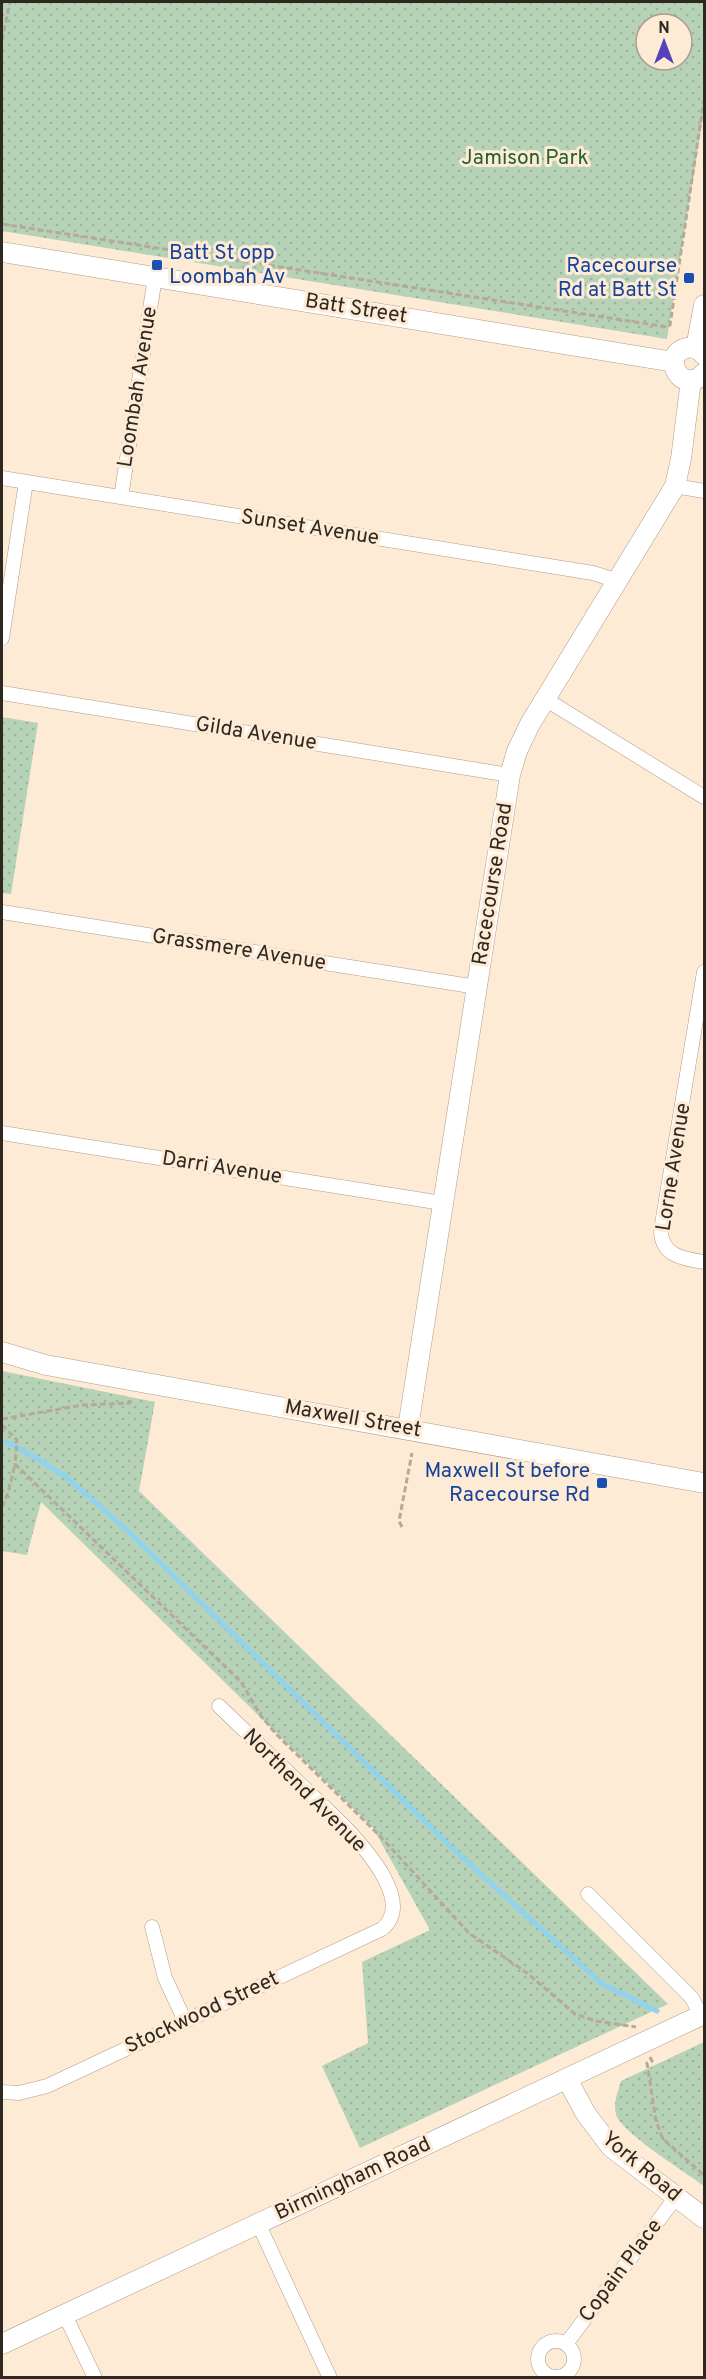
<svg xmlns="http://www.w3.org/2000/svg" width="706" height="2379" viewBox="0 0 706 2379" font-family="Overpass,sans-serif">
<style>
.park{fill:url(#park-dots);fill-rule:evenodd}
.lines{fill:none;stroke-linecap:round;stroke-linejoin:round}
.stream{stroke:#91d3ee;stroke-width:5}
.street-casing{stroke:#ae9d89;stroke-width:15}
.secondary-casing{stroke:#ae9d89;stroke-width:21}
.path{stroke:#b7a998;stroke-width:3;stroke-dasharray:6 3;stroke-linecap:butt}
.street{stroke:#fff;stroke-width:14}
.secondary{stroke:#fff;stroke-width:20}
.transit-dot{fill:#1a4fb4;stroke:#feebd6;stroke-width:2}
.labels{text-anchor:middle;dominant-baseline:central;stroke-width:6;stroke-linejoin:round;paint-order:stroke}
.park-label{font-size:21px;fill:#22622e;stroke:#feebd6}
.transit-label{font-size:21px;fill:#164399;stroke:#feebd6;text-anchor:end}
.street-label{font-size:21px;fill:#2f2820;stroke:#feebd6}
</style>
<defs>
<pattern id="park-dots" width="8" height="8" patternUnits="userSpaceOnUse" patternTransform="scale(1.5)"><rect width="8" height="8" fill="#b6d3b8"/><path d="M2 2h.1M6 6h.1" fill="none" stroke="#9db59e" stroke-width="1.8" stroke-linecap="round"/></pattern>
</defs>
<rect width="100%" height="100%" fill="#feebd6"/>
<path class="park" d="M2,2H704V111L667,339L2,231ZM646,24H682V60H646Z
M2,717L38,723L11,894L2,893Z
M2,1371L155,1402L139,1491L668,2004L360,2148L322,2066L368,2043L362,1962L430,1930L373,1828L41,1502L27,1555L2,1551Z
M704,2042V2186C685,2172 627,2136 617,2117C612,2105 618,2092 621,2081Z"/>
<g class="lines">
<path class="stream" d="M2,1441L16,1446L65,1476L130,1533L453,1849L601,1983L657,2011"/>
<defs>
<path id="street" d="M2,478L593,573L618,581
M675,486L704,491
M121,497L155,277
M2,638L26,482
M2,693L510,775
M545,699L704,797
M2,912L477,987
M704,972L661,1230C661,1256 684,1259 704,1262
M2,1133L442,1203
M588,1894L692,1998L701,2016
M152,1927L165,1978L185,2021
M2,2092L19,2093L47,2086L382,1929C415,1902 364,1847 344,1826L219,1706
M258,2223L330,2378
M65,2315L95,2378
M538 2359a18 18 0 1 1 36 0a18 18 0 1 1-36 0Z
M566,2344L676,2197"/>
<path id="secondary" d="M2,252L674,362
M696,348L704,305
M704,355C700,350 695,346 687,348C659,354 682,398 704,373
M2,1352L46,1365L704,1483
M408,1428L510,775L517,751L530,724L675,486L681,459L691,380
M567,2079L586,2114L611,2147L704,2218
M2,2344L704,2014"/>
</defs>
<use href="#street" class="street-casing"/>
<use href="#secondary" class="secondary-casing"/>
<path class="path" d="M2,40L10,2
M2,224L668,327L670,325L704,100
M2,1419L83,1405L130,1403L131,1399
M2,1425L17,1440L15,1464L241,1682L261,1716L277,1735L380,1836L469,1933L527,1973L575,2014L596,2021L636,2027
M2,1507L8,1493L15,1464
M402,1527L399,1521L412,1453
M650,2057L652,2061L647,2063L656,2121L663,2139L704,2175"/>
<use href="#street" class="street"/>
<use href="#secondary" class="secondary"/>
</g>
<g class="transit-dot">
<rect x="151" y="259" width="12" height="12" rx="3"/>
<rect x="683" y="272" width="12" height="12" rx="3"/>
<rect x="596" y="1477" width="12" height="12" rx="3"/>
</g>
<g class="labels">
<g class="park-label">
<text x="525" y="158">Jamison Park</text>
</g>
<g class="transit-label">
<text x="169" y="253" text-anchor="start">Batt St opp<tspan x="169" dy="24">Loombah Av</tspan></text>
<text x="677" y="266">Racecourse<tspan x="677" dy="24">Rd at Batt St</tspan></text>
<text x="590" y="1471">Maxwell St before<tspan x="590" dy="24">Racecourse Rd</tspan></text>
</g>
<g class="street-label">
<text transform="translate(356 309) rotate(9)">Batt Street</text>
<text transform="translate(138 387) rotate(-81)">Loombah Avenue</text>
<text transform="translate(310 528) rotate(9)">Sunset Avenue</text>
<text transform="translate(256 734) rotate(9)">Gilda Avenue</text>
<text transform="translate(493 884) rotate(-81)">Racecourse Road</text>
<text transform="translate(239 950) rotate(9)">Grassmere Avenue</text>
<text transform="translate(674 1167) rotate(-81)">Lorne Avenue</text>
<text transform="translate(222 1168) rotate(9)">Darri Avenue</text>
<text transform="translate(353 1419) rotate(10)">Maxwell Street</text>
<text transform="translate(304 1791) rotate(45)">Northend Avenue</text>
<text transform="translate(202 2013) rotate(-25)">Stockwood Street</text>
<text transform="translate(641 2167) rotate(40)">York Road</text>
<text transform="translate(353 2179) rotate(-25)">Birmingham Road</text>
<text transform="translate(621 2271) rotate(-53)">Copain Place</text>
</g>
</g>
<rect width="706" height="2379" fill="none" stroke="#2f2820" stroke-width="6"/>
<g transform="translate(664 42)"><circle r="28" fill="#feebd6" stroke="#ab9d8d" stroke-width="1.5"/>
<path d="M0-4.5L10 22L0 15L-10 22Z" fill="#5541b9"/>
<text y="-9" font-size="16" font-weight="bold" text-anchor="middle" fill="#2f2820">N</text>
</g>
</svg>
